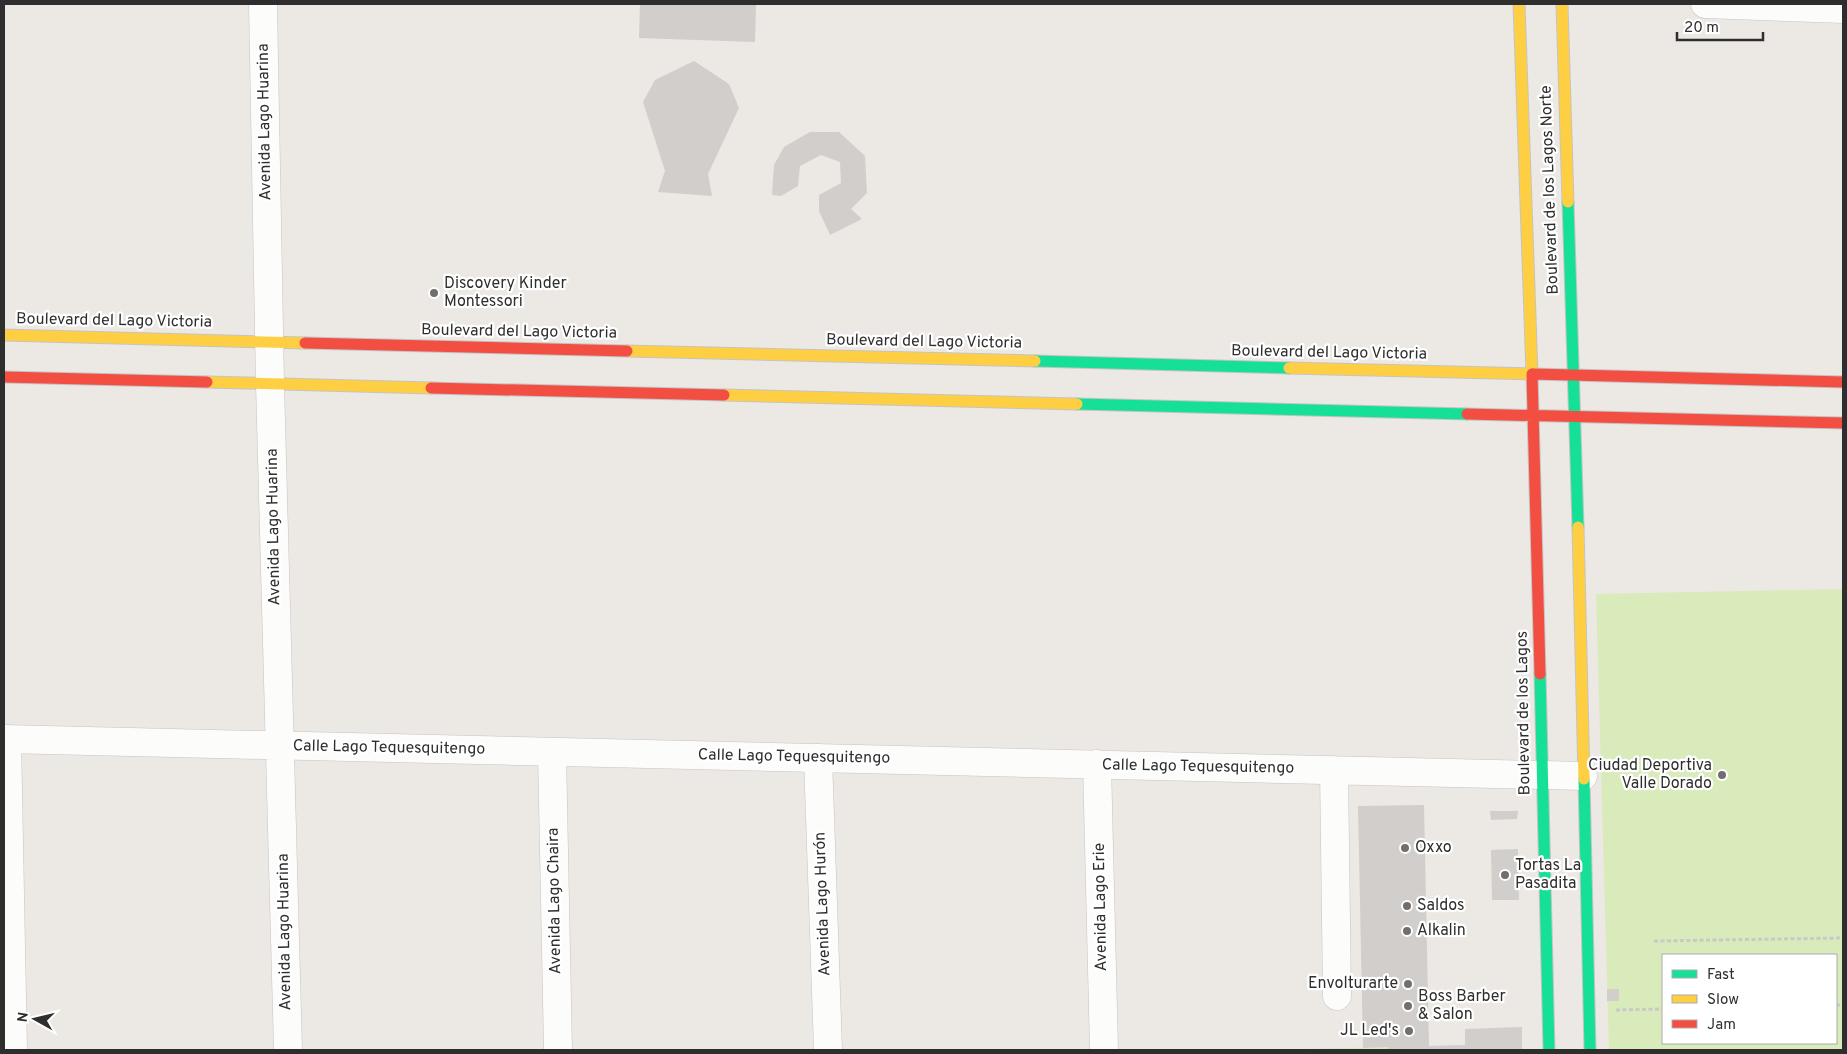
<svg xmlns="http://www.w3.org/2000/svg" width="1847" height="1054" viewBox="0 0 1847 1054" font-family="Overpass,sans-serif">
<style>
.pitch{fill:#d9eabb;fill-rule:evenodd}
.building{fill:#d1cecb}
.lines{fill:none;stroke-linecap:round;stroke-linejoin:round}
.street-casing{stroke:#c5c4c5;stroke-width:29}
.fast-casing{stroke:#c5c4c5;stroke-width:13}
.slow-casing{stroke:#c5c4c5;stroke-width:13}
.jam-casing{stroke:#c5c4c5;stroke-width:13}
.path{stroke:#c9c9c8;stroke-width:3;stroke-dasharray:4 2.5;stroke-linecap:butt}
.street{stroke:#fcfcfb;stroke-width:28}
.fast{stroke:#16e098;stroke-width:11}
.slow{stroke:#ffcf43;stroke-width:11}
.jam{stroke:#f24e42;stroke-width:11}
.poi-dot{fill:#706f6e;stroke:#fff;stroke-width:2}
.labels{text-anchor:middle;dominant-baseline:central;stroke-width:4.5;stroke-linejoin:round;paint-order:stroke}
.street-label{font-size:16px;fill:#2e2e2e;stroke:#fff}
.poi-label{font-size:16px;fill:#2e2e2e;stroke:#fff;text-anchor:start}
</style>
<rect width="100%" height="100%" fill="#ece8e4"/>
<path class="pitch" d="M1843,589V1050H1609L1596,594ZM1663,955H1836V1043H1663Z
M1522,1044V1050H1259Z"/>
<path class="building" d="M640,4H756L755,42L639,38Z
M694,61L729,84L739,108L708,174L712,196L658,192L665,171L643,102L655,80Z
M810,132H839L865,156L867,193L851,209L862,219L830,235L819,211V195L841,183L840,162L821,155L800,166L798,186L781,196L772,195L774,165L784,147Z
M1424,805L1429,1046L1465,1045V1029L1522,1027V1050H1388V1047L1363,1048L1358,806Z
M1490,811H1518L1517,819L1491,820Z
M1518,849L1519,900H1492L1491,850Z
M1607,989H1619V1001H1607Z"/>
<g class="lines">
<defs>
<path id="street" d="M263,4L270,384L288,1050
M1705,4L1843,9
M4,739L1583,776
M7,739L13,1050
M552,752L558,1050
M818,758L828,1050
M1097,764L1104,1050
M1334,770L1337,996"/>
<path id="fast" d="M1568,202L1578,527
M1035,361L1289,368
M1077,404L1467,414
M1540,674L1549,1050
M1584,779L1590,1050"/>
<path id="slow" d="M1519,4L1532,374
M1562,4L1568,202
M4,335L305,343
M627,351L1035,361
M1289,368L1533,374
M207,382L431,388
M724,395L1077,404
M1578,527L1584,779"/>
<path id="jam" d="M305,343L627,351
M1532,374L1540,674
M1533,374L1843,382
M4,377L207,382
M431,388L724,395
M1467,414L1843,423"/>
</defs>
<use href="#street" class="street-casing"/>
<use href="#fast" class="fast-casing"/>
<use href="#slow" class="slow-casing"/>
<use href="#jam" class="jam-casing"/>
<path class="path" d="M1654,941L1843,938
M1836,1005H1843
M1616,1010L1663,1009"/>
<use href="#street" class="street"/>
<use href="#fast" class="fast"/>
<use href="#slow" class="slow"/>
<use href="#jam" class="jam"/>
</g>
<g class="poi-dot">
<circle cx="434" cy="293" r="5"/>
<circle cx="1722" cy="775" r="5"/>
<circle cx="1405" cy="848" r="5"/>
<circle cx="1505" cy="875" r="5"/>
<circle cx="1407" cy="906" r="5"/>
<circle cx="1407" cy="931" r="5"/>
<circle cx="1408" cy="984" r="5"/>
<circle cx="1408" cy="1006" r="5"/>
<circle cx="1409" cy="1031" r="5"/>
</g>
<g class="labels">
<g class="street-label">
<text transform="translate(265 122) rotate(-91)">Avenida Lago Huarina</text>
<text transform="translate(1550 190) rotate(-92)">Boulevard de los Lagos Norte</text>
<text transform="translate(114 321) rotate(1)">Boulevard del Lago Victoria</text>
<text transform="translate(519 332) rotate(1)">Boulevard del Lago Victoria</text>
<text transform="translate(924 342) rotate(1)">Boulevard del Lago Victoria</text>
<text transform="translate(1329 353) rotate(1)">Boulevard del Lago Victoria</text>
<text transform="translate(274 527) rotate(-91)">Avenida Lago Huarina</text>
<text transform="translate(1524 713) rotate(-91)">Boulevard de los Lagos</text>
<text transform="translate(389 748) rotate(1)">Calle Lago Tequesquitengo</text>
<text transform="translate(794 757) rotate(1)">Calle Lago Tequesquitengo</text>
<text transform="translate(1198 767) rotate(1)">Calle Lago Tequesquitengo</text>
<text transform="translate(555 901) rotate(-91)">Avenida Lago Chaira</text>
<text transform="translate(823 904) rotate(-92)">Avenida Lago Hurón</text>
<text transform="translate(1101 907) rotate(-91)">Avenida Lago Erie</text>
<text transform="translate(285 932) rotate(-91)">Avenida Lago Huarina</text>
</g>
<g class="poi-label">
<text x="444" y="284">Discovery Kinder<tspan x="444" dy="18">Montessori</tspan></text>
<text x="1712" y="766" text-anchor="end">Ciudad Deportiva<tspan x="1712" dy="18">Valle Dorado</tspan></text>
<text x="1415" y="848">Oxxo</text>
<text x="1515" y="866">Tortas La<tspan x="1515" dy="18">Pasadita</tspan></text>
<text x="1417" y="906">Saldos</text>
<text x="1417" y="931">Alkalin</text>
<text x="1398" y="984" text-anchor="end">Envolturarte</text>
<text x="1418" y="997">Boss Barber<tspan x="1418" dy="18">&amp; Salon</tspan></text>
<text x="1399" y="1031" text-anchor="end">JL Led's</text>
</g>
</g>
<rect width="1847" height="1054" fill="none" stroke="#2e2e2e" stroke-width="10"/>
<rect x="1662" y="954" width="175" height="90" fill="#ffffff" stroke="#ababab"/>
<rect x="1672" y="970" width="25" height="8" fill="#16e098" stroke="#ababab"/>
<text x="1707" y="979" font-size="15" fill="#2e2e2e">Fast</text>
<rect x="1672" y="995" width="25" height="8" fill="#ffcf43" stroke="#ababab"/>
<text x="1707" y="1004" font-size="15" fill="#2e2e2e">Slow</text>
<rect x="1672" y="1020" width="25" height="8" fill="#f24e42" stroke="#ababab"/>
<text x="1707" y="1029" font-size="15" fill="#2e2e2e">Jam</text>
<g transform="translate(35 1019) rotate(278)" stroke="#ffffff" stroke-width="4" paint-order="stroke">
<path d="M0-4L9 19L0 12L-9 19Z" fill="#2e2e2e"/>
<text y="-8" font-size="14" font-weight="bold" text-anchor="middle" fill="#2e2e2e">N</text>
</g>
<path d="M1677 32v8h86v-8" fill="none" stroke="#2e2e2e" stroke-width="2.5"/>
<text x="1684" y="32" font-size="15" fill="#2e2e2e" stroke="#ffffff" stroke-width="4" paint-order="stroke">20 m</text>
</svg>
